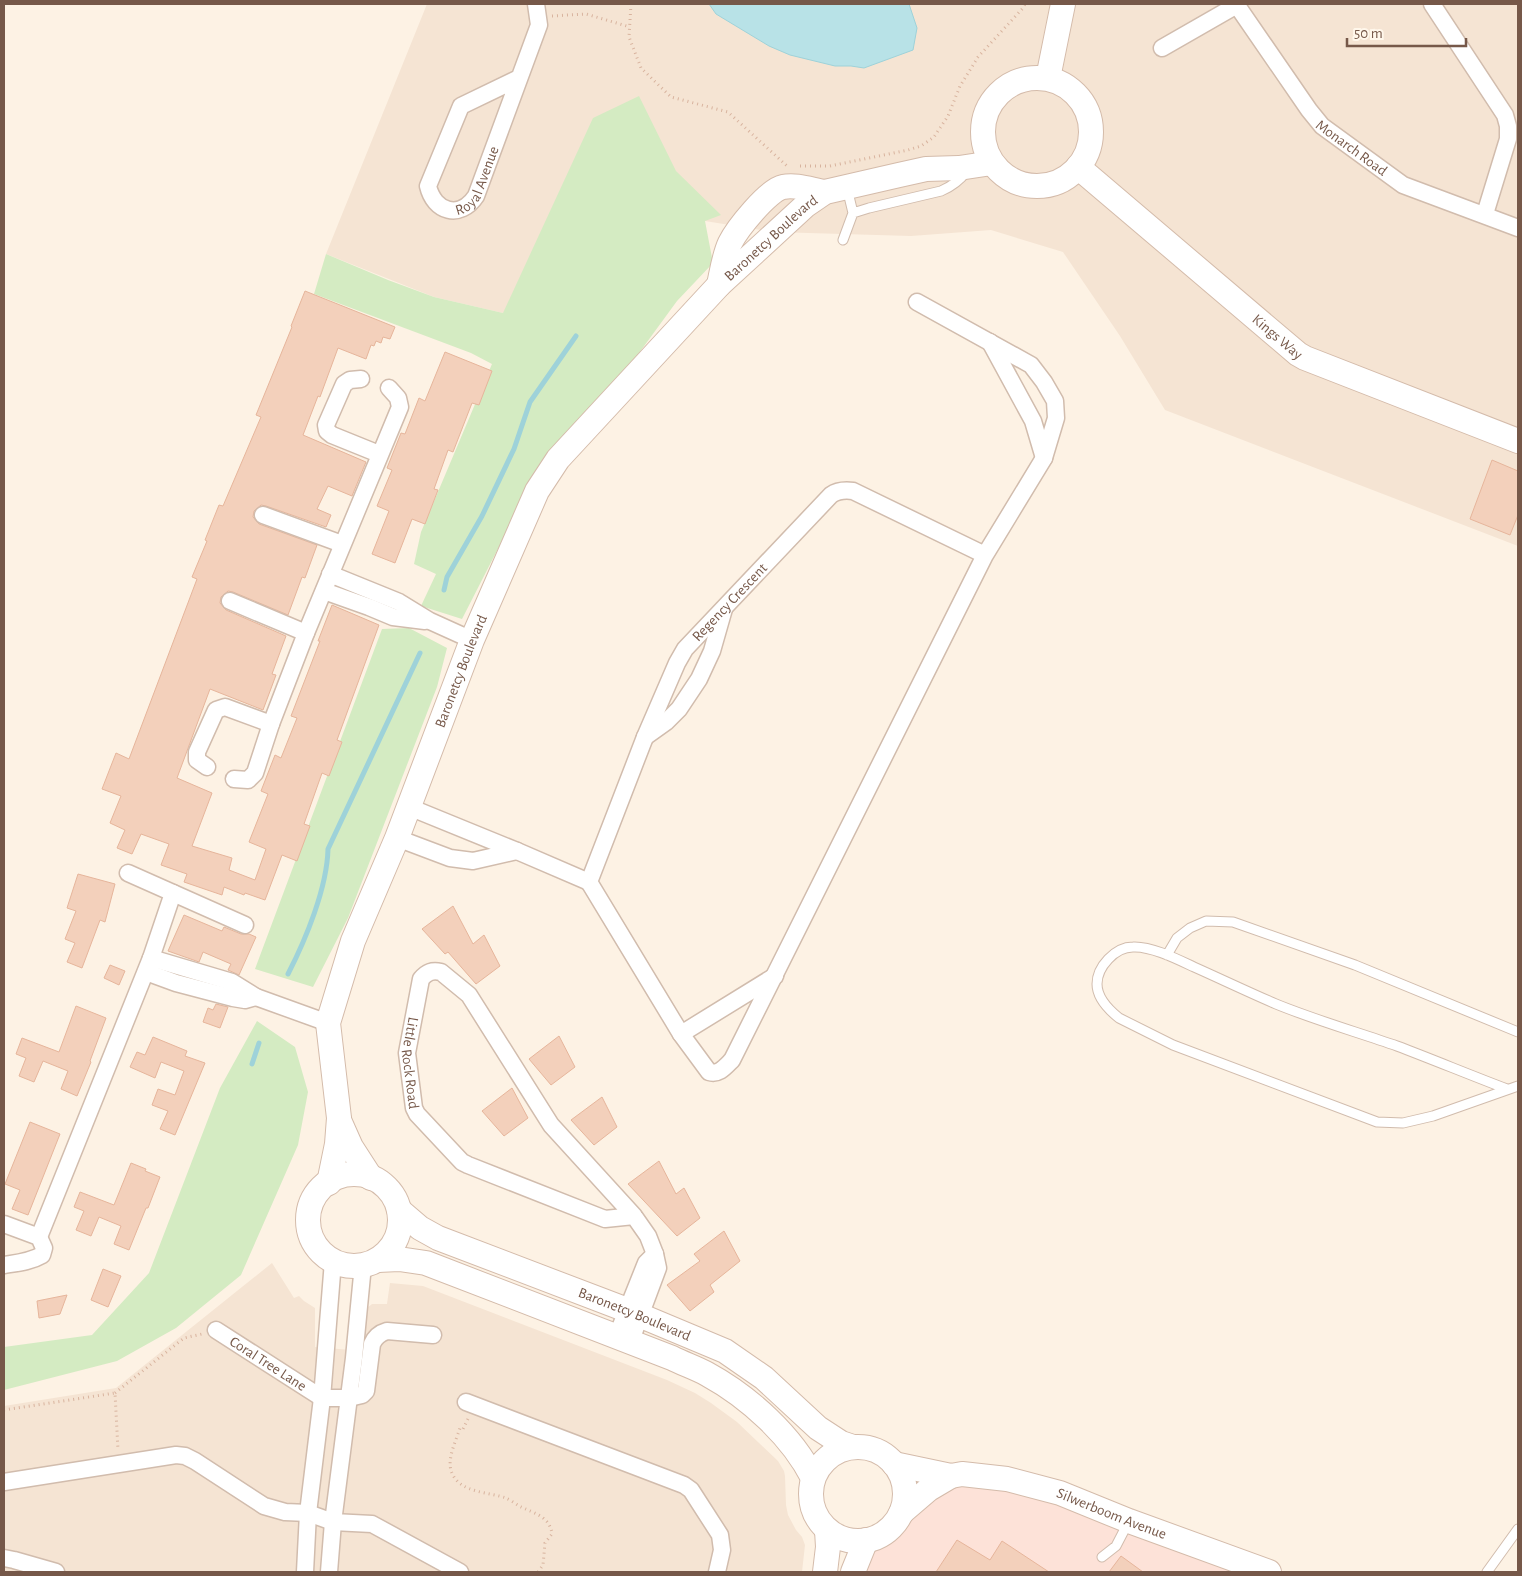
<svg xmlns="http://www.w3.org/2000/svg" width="1522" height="1576" viewBox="0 0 1522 1576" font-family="'Alegreya Sans',sans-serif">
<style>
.residential{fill:#f5e4d3}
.commercial{fill:#fde2d8}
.green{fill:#d4ebc2}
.water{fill:#b8e2e7;stroke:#9ed2d9}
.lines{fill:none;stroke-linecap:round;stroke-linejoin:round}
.stream{stroke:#9ed2d9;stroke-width:5}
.building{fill:#f3d0bb;stroke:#e6b59b}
.lane-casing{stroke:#d1bcad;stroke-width:11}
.street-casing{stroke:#d1bcad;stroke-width:19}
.secondary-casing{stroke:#d4bbaa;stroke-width:26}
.path{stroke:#d8b39e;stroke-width:3;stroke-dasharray:1 4;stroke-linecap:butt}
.lane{stroke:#fff;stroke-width:9}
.street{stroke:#fff;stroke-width:16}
.secondary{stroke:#fff;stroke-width:24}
.labels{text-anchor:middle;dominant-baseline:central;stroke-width:4.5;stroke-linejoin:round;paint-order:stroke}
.street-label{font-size:15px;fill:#765849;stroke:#fff7eb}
</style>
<rect width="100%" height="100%" fill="#fdf2e4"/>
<path class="residential" d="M427,4H1518V546L1165,410L1120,336L1063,252L991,230L911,236L774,232L705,221L503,313L434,297L326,254Z
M272,1263L294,1298L299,1296L304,1301L315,1308V1347L363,1351L366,1309L372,1304H387L390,1283L423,1286L667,1380L695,1393L711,1403L737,1422L778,1461L784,1471L785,1476L786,1505L788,1515L796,1530L802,1537L805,1545L802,1572H4V1406L116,1388Z"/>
<path class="commercial" d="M944,1476L1007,1479L1269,1572H862L871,1539L907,1502Z"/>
<path class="green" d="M639,96L676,171L721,215L705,221L713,263L677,301L639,353L566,435L507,531L462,619L421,606L436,574L414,564L421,532L492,364L471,353L314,294L326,254L388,280L434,297L503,313L593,118Z
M409,628L447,648L437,687L348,918L313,987L255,969L382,629Z
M257,1021L295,1047L308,1092L298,1145L241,1275L176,1328L117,1361L4,1390V1347L92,1335L149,1273L220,1088Z"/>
<path class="water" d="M709,4H909L917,28L913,50L864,68L851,66H835L790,55L769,46L716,14Z"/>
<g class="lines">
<path class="stream" d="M444,590L447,577L482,516L514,449L530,402L576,336
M288,974C306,939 327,888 328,849L420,653
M252,1064L259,1043"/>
</g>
<path class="building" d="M305,291L395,327L390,339L383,337L381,343L376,341L374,346L371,345L366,359L338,348L320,397L318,396L303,435L366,462L352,496L328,486L317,509L331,515L326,527L266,506L261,505L254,511L253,517L259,524L317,545L305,578L302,577L288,615L233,592L228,591L221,597L220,603L226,610L286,636L272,674L276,675L263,710L210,689L177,778L212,793L192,846L232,858L229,870L255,880L266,849L249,842L268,794L261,791L275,755L281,758L297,718L291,716L320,641H318L332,605L379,625L337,740L342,742L329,776L322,773L304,824L310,826L297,861L282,855L265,900L245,893L244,895L224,887L222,895L184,882L187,874L161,865L169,844L141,834L132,854L117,848L125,830L110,823L121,796L102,789L116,753L129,759L197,579L192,577L207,541L205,540L219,505L223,506L261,417L256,415L292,327L291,326Z
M445,352L492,371L479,405L472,403L453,452L448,450L434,489L438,490L425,524L412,519L395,563L372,554L389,511L377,506L392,470L387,468L401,433L405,434L419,398L425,401Z
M1492,460L1518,471V515L1510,535L1470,519Z
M78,874L115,884L105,922L100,920L82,968L67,962L75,943L65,939L76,911L67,908Z
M453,906L473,944L484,935L500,966L476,984L448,952L445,954L422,929Z
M184,915L222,931L224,927L241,934H249L256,937L239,975L228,970L231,964L203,952L199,962L168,951Z
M110,965L125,971L119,985L104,978Z
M216,1004L228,1007L220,1028L203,1022L208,1008L213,1010Z
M76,1006L106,1018L90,1061L91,1062L77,1096L61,1089L68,1071L43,1061L34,1082L19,1076L26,1058L16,1054L22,1038L59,1052Z
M559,1036L575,1067L551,1085L529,1059Z
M153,1037L187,1051L185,1056L205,1063L175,1135L160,1129L168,1111L152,1105L158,1089L175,1095L184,1071L161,1062L155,1078L130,1067L137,1052L145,1055Z
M512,1088L528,1118L504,1136L482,1111Z
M602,1097L617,1127L594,1145L571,1120Z
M30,1122L60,1134L28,1215L12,1209L20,1190L5,1184Z
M659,1161L676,1194L684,1188L700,1218L677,1236L628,1184Z
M131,1163L146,1169L145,1171L160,1177L148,1208H146L129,1250L114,1244L121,1226L99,1217L91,1236L76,1230L84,1211L74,1207L80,1192L114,1205Z
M724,1231L740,1261L710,1285L714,1292L690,1311L667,1285L700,1261L694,1254Z
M103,1269L121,1276L108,1307L91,1300Z
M67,1295L60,1314L39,1318L37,1301Z
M957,1540L990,1560L1002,1541L1049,1572H936Z
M1121,1556L1143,1572H1109Z"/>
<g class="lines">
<defs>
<path id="lane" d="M853,213L869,208L941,191C953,186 960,180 967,171
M843,240L853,213L847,188
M1167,955L1177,938L1190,928L1206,921L1233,922L1355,965L1518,1032
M1507,1089C1470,1075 1434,1060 1397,1046C1357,1032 1315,1020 1276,1004C1248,992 1221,979 1194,967C1177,959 1151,946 1133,947C1115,947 1097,967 1097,984C1097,998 1109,1010 1119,1018L1173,1045L1377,1122L1403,1123L1433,1116L1518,1086
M1102,1557L1116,1546L1129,1521
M1487,1572L1518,1529"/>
<g id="street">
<path id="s1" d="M1236,4L1309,110L1322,126L1403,185L1518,228"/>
<path d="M1432,4L1505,115L1508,126V139L1485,214"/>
<path d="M1162,48L1237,5"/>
<path id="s2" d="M519,78L461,106L428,186C434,212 460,220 476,196L539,25L536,4"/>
<path id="s3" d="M917,302L1031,365L1044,382L1055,401L1056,418L1044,458L985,555L732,1060C725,1067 719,1075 709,1072L681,1034L589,882L645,737L677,663L685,649L831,495C838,490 845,490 853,491L985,555"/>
<path d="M990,342L1033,421L1044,458"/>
<path d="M361,379L350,380L344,384L326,425L327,431L332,435L379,454"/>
<path d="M263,515L342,544"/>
<path d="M330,574L399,602L430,621L472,640"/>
<path d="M324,591L369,607L393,617L425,621"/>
<path d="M230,601L306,633"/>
<path d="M645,737L666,722L679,709L699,679L712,651L724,609"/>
<path d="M207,767L197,760V752L216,710L225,707L271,724"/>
<path d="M234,779L248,780L255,773L271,724L306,633L400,407L398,398L389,388"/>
<path d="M409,807L517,851L589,882"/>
<path d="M397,838L450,858L473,861L517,851"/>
<path d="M128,873L245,925"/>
<path d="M151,958L232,982L256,997L328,1023"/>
<path d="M146,972L176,983L233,998L245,1000L256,997"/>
<path d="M681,1034L775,976"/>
<path d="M4,1224L39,1237L44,1248L42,1255C30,1262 17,1263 4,1265"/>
<path d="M39,1237L151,958L173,893"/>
<path id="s4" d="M216,1330L322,1398H349L362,1395L366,1391L372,1344C375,1337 380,1333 387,1331L433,1335"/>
<path d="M616,1338L646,1263L655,1254"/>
<path id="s5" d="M630,1343L658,1268L655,1254L648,1236L634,1216L551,1125L469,995L441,972C432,970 427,972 421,979L407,1053L414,1108L417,1114L462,1162L468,1165L605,1219L634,1216"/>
<path d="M466,1402L684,1485L691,1490L720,1535L722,1550L717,1572"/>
<path d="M4,1482L176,1455L185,1456L195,1461L264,1506L285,1512L308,1513L333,1522L372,1524L460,1572"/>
<path d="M4,1558L14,1560L56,1572"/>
<path d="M305,1572L308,1513L322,1398L333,1261"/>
<path d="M329,1572L333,1522L354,1358L363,1265"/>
</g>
<g id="secondary">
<path d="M1048,78L1063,4"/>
<circle cx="1037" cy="132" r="54"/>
<path id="s6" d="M1078,167L1298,354L1305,358L1518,441"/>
<path d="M719,285C722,271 724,256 730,243C737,229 768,190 783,187C796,184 812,190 825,192"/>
<path d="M339,1120L351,1147L371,1178"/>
<circle cx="354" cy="1220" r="46"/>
<path id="s7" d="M329,1183L337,1144L339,1118L328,1023L353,941L397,838L472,640L537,491L558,459L719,285L806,205L825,192L899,175L926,169L959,168L992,163"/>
<path id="s8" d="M399,1210L420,1228L438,1238L627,1310L725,1351L764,1378L818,1428L841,1443L853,1447"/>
<path d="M378,1260L399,1259L426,1263L672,1358C684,1364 696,1368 707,1374C749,1397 792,1436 813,1478"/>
<circle cx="858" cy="1494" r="47"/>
<path id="s9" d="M894,1464L951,1476L962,1474L1007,1479L1060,1493L1129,1521L1269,1572"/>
<path d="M901,1513L929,1489L951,1476"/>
<path d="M825,1572L828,1547L827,1530"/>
<path d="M853,1572L866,1540"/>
</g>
</defs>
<use href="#lane" class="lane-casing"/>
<use href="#street" class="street-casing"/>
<use href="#secondary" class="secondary-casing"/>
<path class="path" d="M631,4L629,37L641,68L671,97L728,112L787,166H789
M552,16L586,14L630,27
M800,166H830L908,150L921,146L934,137L948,116L960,86L978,57L1023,8L1025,4
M115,1393L184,1338L202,1334
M4,1410L115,1393L118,1450
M468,1419L463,1429L460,1428C456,1441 446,1460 452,1473C460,1493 489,1492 506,1498C510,1500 515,1503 519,1506C533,1513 550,1516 552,1534L545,1543L543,1565L538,1572"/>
<use href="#lane" class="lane"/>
<use href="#street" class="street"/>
<use href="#secondary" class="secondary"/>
</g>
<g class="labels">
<g class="street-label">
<text stroke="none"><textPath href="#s1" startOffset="186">Monarch Road</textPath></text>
<text stroke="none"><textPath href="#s2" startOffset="230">Royal Avenue</textPath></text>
<text stroke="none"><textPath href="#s7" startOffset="1079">Baronetcy Boulevard</textPath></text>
<text stroke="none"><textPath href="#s6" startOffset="262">Kings Way</textPath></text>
<text stroke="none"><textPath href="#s3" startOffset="1480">Regency Crescent</textPath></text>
<text stroke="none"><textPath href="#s7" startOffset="538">Baronetcy Boulevard</textPath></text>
<text stroke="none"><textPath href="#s5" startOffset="559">Little Rock Road</textPath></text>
<text stroke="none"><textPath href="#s8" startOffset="259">Baronetcy Boulevard</textPath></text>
<text stroke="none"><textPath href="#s4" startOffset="62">Coral Tree Lane</textPath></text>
<text stroke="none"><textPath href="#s9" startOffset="225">Silwerboom Avenue</textPath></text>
</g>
</g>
<rect width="1522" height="1576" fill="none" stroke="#765849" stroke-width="10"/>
<path d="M1347 38v8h119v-8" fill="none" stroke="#765849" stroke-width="2.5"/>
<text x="1354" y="38" font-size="15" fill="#765849" stroke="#fff7eb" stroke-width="4" paint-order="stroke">50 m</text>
</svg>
